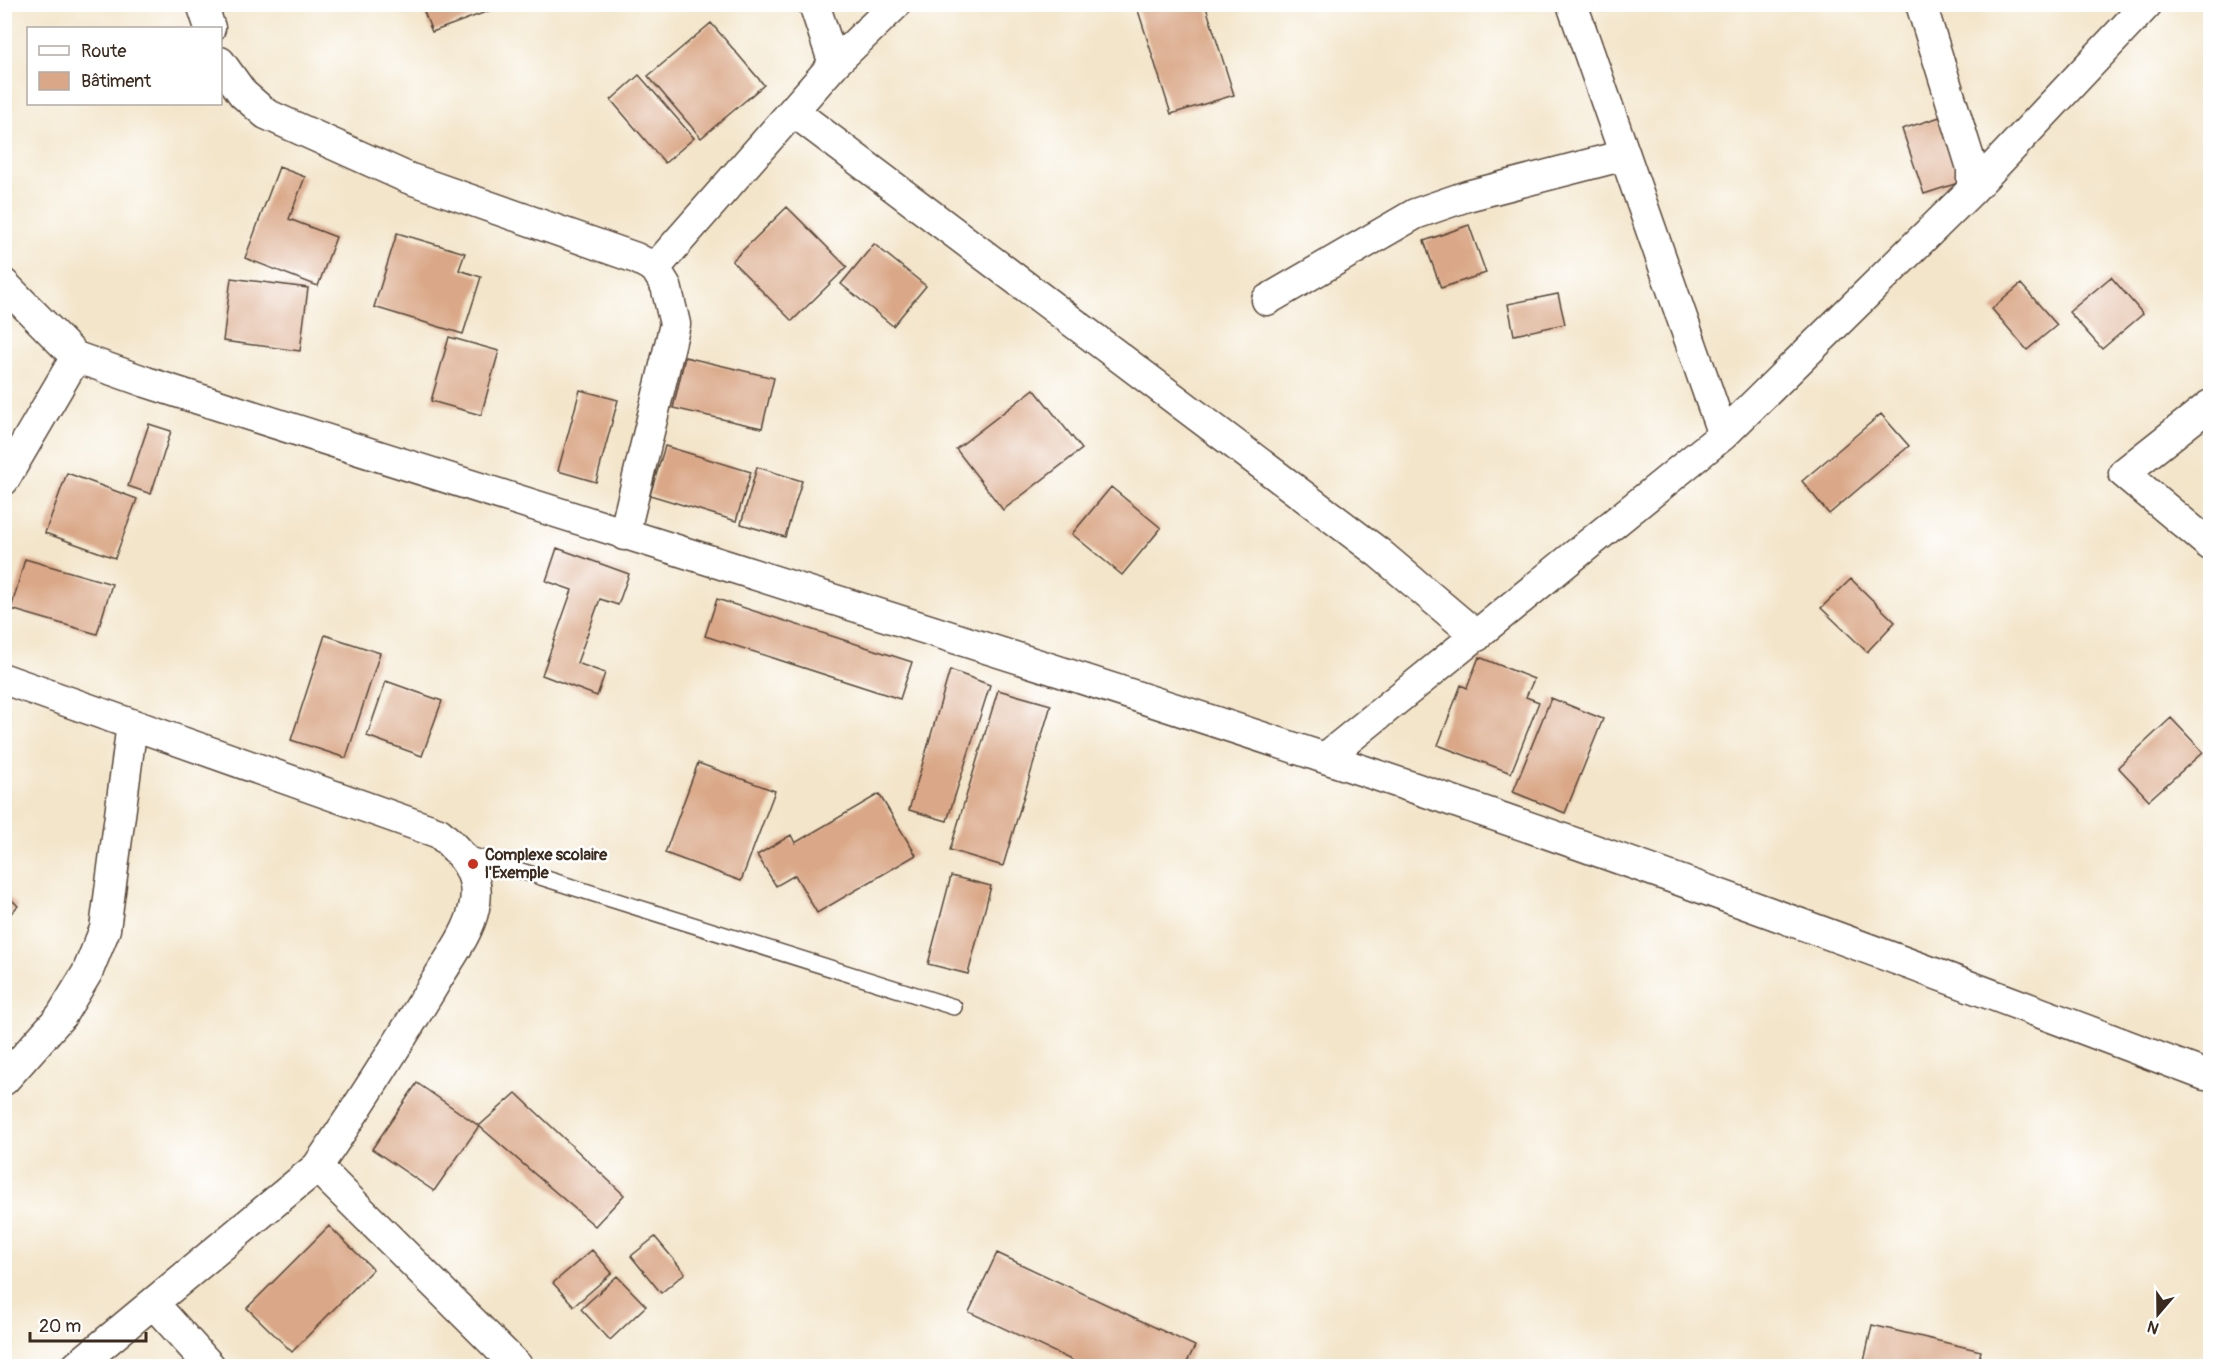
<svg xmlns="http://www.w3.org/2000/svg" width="2215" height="1371" viewBox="0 0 2215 1371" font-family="Pangolin,sans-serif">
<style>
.building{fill:#daa888}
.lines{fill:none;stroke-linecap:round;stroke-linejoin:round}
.service-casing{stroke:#574638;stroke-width:18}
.minor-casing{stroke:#574638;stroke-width:33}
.service{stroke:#fff;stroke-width:15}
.minor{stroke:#fff;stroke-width:30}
.poi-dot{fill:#c8321e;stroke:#fff;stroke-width:2}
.labels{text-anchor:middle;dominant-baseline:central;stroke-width:5;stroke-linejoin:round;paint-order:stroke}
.poi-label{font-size:16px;font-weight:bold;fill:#3b2a1e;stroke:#fff;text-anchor:start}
</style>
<rect width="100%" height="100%" fill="#fff"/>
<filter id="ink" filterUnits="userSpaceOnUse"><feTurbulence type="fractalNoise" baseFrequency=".0167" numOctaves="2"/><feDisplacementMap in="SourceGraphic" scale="12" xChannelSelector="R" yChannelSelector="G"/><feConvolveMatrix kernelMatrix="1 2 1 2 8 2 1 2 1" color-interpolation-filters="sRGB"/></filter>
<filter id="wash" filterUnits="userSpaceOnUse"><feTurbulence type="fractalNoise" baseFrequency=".008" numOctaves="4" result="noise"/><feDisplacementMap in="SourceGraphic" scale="24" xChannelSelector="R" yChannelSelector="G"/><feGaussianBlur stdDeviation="1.35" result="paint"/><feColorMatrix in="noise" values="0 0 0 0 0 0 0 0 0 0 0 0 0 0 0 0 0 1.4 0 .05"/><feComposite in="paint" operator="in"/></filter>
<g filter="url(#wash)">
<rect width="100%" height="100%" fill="#f3e5ca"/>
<g id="blocks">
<path class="building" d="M421,4H505V5L432,32Z
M1136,4H1205L1234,95L1171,114Z
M1600,4H1618V5L1602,10Z
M711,23L764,85L701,138L648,76Z
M639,75L694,138L665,163L611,100Z
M1940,117L1961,182L1924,194L1902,129Z
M279,167L305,177L289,219L336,237L318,286L245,258Z
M787,207L847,267L792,321L732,261Z
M1469,225L1486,273L1441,288L1424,241Z
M397,233L465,253L459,270L481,277L463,334L374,307Z
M874,244L926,286L893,326L841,284Z
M2111,277L2143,314L2102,349L2069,312Z
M231,278L308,288L300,351L223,341Z
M2021,284L2057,325L2027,350L1992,309Z
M1558,294L1565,324L1514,335L1508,304Z
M449,337L499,351L481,415L431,401Z
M685,357L774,378L762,428L673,408Z
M1034,389L1082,449L1003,510L956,449Z
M580,390L618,400L596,482L558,471Z
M1881,414L1909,446L1829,514L1802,481Z
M149,424L171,431L151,494L128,486Z
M665,446L751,472L736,521L650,495Z
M757,467L802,481L785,537L741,524Z
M67,473L137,499L115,558L45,533Z
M1111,487L1161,528L1122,575L1072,534Z
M557,548L629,574L618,605L600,599L577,663L605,673L597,696L542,675L572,590L546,581Z
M25,559L112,584L97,634L11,609Z
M1851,579L1895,622L1867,652L1821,608Z
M717,599L912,662L900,699L705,636Z
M325,635L380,653L346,758L291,740Z
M1479,657L1534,679L1526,697L1539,702L1511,773L1438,745L1461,685L1467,688Z
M950,670L990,685L947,821L909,810Z
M386,681L442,701L422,756L367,736Z
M998,690L1051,705L1003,866L950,850Z
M1551,698L1603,719L1565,813L1513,792Z
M2171,718L2203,752L2149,800L2118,767Z
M698,763L775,791L741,881L665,853Z
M879,794L916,855L817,913L795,875L776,886L757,855L791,835L795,843Z
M951,876L991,886L968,974L928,964Z
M5,893L18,906L5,919Z
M417,1083L479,1126L434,1191L372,1149Z
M516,1093L624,1195L595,1226L479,1126Z
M329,1226L373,1269L292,1352L247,1308Z
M655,1237L685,1273L661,1293L631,1256Z
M592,1250L612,1273L574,1306L553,1283Z
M997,1253L1195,1346L1185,1366H1084L969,1312Z
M617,1276L646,1306L610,1340L581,1309Z
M1872,1325L1981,1351L1977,1366H1863Z"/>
</g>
</g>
<g filter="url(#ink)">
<use href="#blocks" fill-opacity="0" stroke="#574638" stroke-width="1.5"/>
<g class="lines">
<defs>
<path id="service" d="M464,853L954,1007"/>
<path id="minor" d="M202,4L210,28
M814,4L834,64
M1572,4L1723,435
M1921,4L1972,168V190
M220,62L243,94L266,114L408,178L636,258L655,268
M793,111L1379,553L1477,636
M4,284L76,357L146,382C537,508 931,627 1322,757C1619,855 1913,964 2205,1075
M1267,300L1415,214L1467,196L1625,155
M2210,405L2124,473L2210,545
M4,480L76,357
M624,535L675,324L666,286L655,268L834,64L896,4
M4,679L439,833C462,853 482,875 474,908C469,933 449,959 436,981C398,1044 359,1106 317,1167
M1325,758L1723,435L1972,190L2147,4
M4,1080L61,1016L87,973L105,929L132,724
M153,1303L317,1167L517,1366
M77,1366L153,1303L210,1366"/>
</defs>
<use href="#service" class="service-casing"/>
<use href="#minor" class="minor-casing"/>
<use href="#service" class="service"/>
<use href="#minor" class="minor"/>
</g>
</g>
<circle class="poi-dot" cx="473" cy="864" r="6"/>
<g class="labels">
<g class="poi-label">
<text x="485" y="855">Complexe scolaire<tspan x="485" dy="18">l'Exemple</tspan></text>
</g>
</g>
<rect width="2215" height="1371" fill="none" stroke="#fff" stroke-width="24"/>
<rect x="27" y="27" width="195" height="78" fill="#ffffff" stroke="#b1aaa5" stroke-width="1.5"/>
<rect x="39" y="46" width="30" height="9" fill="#ffffff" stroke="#b1aaa5" stroke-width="1.5"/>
<text x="81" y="57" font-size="18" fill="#3b2a1e">Route</text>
<rect x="39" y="72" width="30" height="18" fill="#daa888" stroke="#b1aaa5" stroke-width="1.5"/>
<text x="81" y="87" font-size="18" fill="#3b2a1e">Bâtiment</text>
<g transform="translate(2158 1314) rotate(200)" stroke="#ffffff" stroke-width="4.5" paint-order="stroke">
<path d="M0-4.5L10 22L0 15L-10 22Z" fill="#3b2a1e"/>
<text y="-9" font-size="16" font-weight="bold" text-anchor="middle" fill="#3b2a1e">N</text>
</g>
<path d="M30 1332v9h116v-9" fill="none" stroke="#3b2a1e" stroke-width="3"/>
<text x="39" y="1332" font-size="18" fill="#3b2a1e" stroke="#ffffff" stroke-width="4.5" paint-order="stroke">20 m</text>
</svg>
